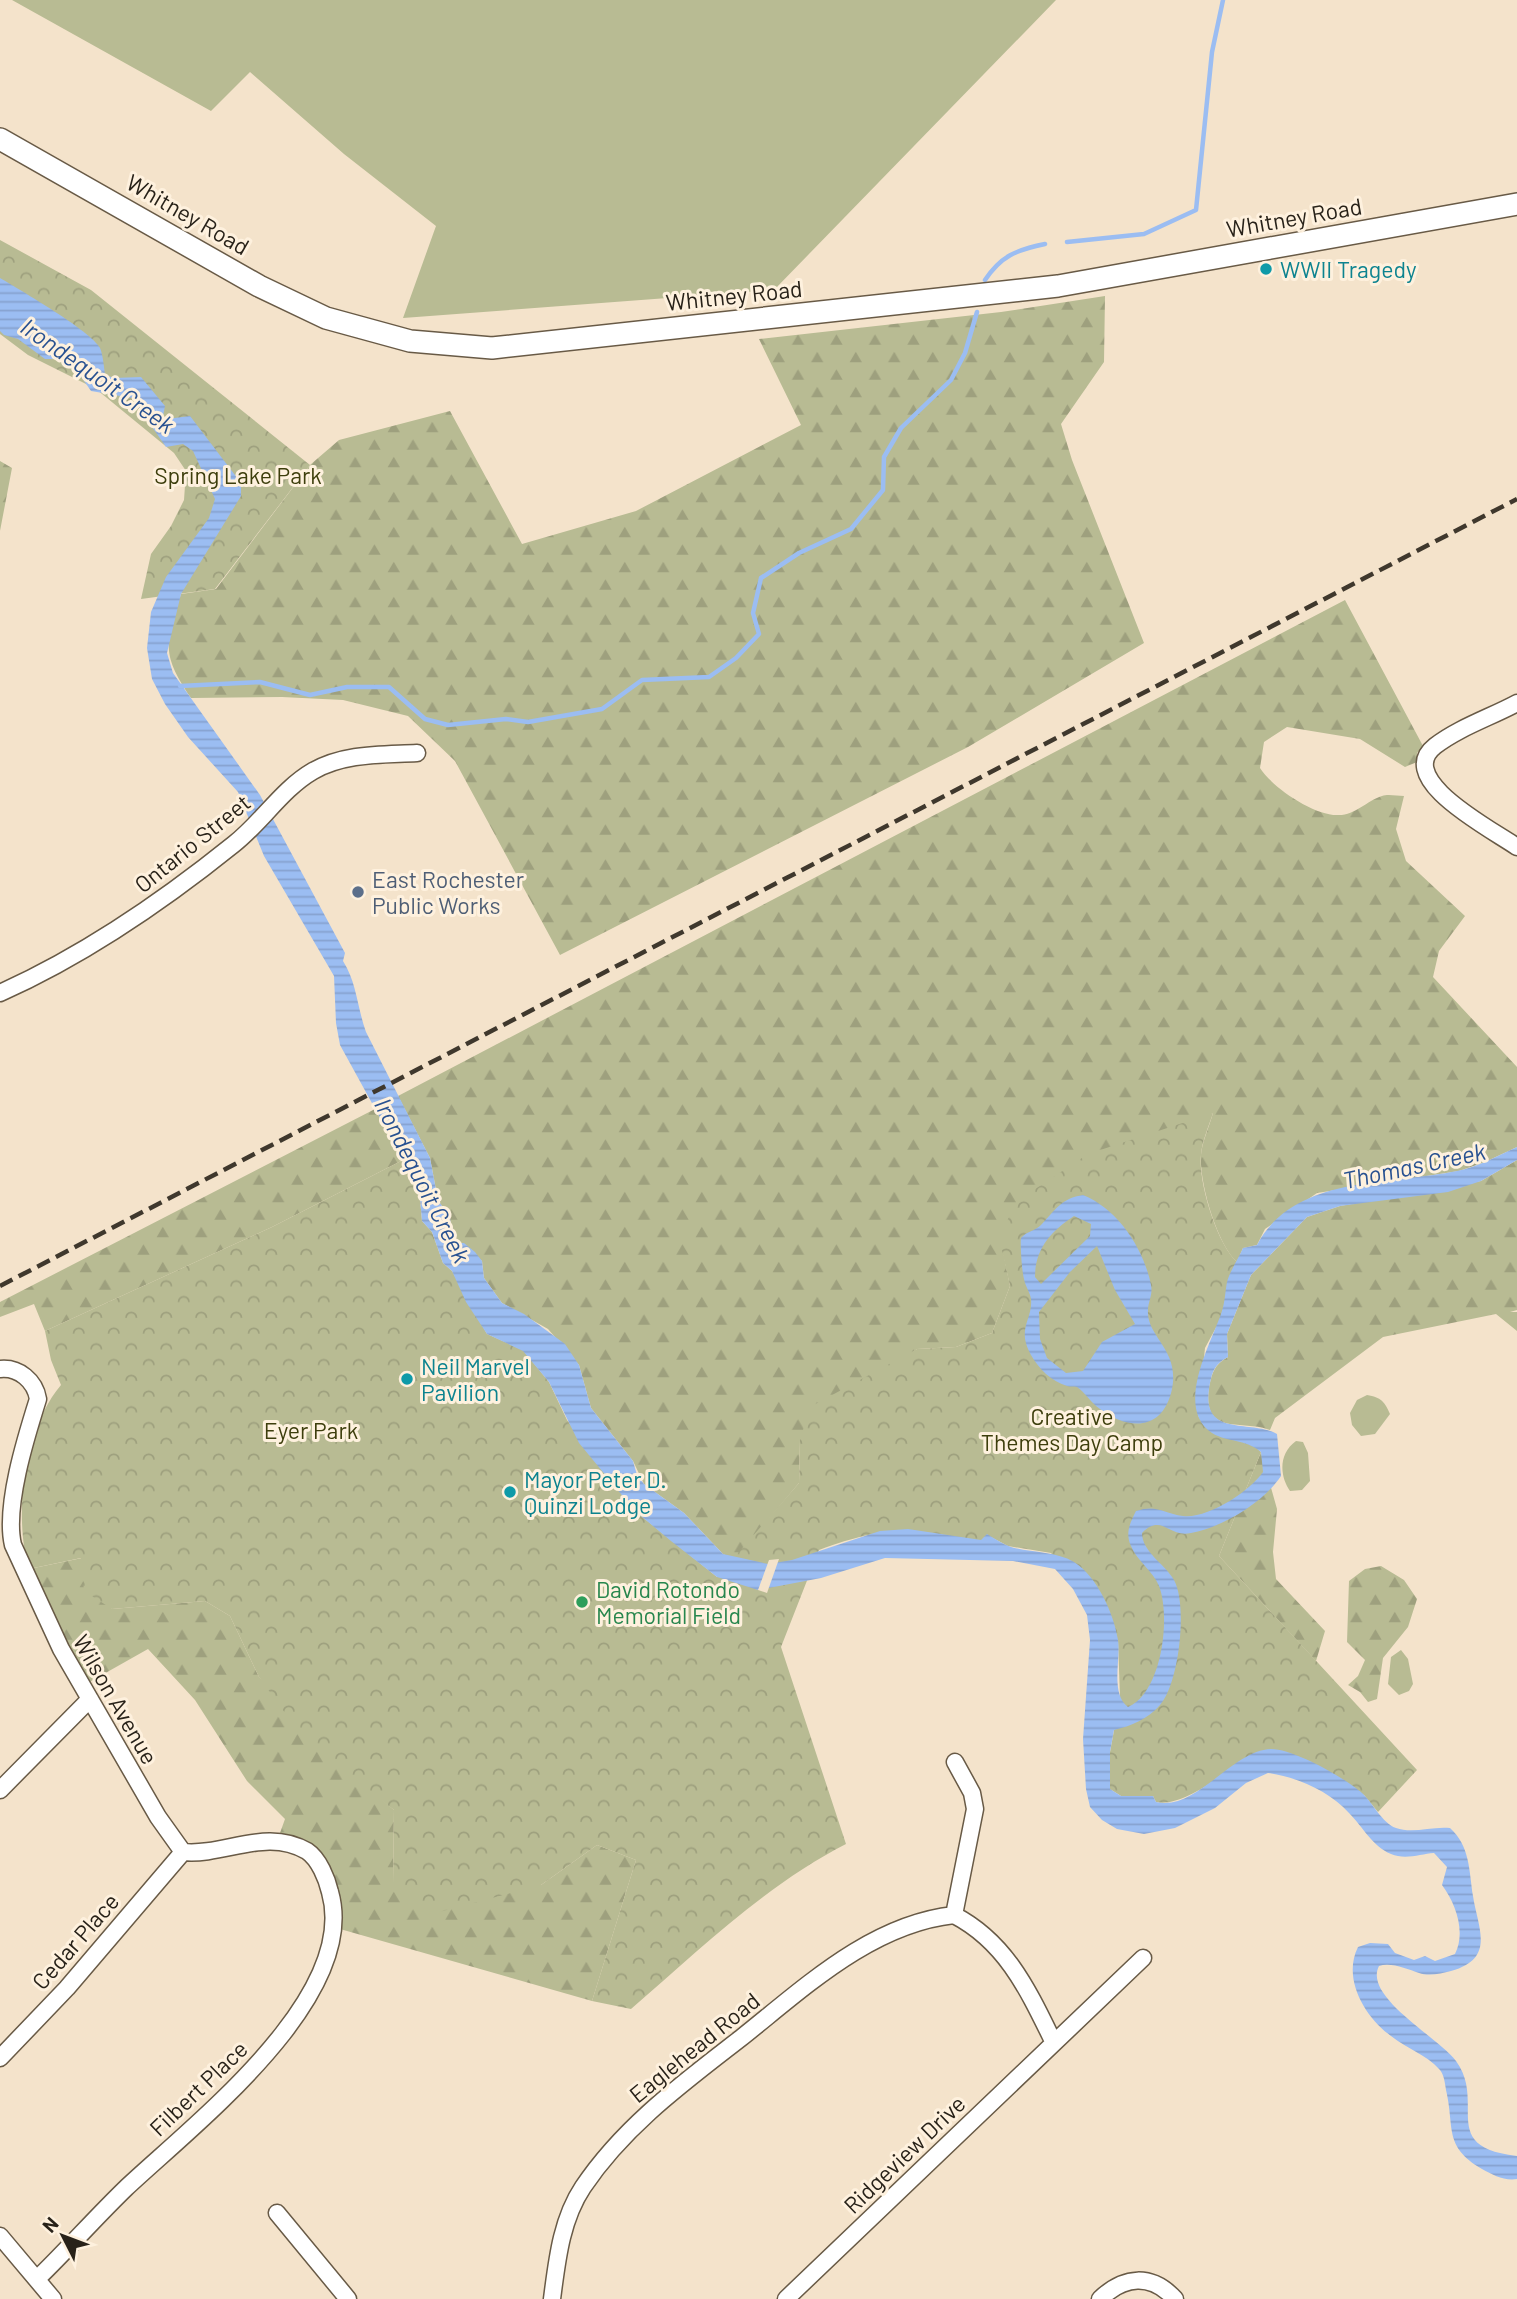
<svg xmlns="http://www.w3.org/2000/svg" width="1517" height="2299" viewBox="0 0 1517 2299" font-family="Barlow,sans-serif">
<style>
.grass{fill:#b8bb93}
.forest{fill:url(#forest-firs)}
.park{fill:url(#park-crowns)}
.water{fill:url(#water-rules);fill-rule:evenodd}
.pier{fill:#f4e3cb}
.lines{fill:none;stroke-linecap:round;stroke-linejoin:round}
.stream{stroke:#9bbdf2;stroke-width:4.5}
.minor-casing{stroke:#685a46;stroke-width:19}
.major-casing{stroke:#685a46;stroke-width:24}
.minor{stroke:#fff;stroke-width:16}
.major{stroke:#fff;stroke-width:21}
.rail{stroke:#3f382d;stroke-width:4.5;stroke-dasharray:14 7;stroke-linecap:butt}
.culture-dot{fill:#0f9aa8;stroke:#fef1de;stroke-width:2.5}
.service-dot{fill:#5c6f8a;stroke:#fef1de;stroke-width:2.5}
.leisure-dot{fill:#2e9e5b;stroke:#fef1de;stroke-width:2.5}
.labels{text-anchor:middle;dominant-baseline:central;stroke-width:6;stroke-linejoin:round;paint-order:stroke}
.street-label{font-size:23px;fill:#282219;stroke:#fef1de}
.culture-label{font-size:23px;fill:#0d838f;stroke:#fef1de;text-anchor:start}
.park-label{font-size:23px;fill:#3d3e0c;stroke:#fef1de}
.service-label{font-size:23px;fill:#4e5e75;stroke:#fef1de;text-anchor:start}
.leisure-label{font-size:23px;fill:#27864d;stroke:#fef1de;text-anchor:start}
.water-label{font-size:24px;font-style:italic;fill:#285191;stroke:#fef1de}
</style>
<defs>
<pattern id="forest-firs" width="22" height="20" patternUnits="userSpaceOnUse" patternTransform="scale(1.75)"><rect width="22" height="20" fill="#b8bb93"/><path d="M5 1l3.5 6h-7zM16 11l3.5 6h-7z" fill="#9ea07e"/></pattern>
<pattern id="park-crowns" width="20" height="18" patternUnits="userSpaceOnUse" patternTransform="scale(1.75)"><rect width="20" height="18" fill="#b8bb93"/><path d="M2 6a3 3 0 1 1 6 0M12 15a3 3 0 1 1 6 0" fill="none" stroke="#9ea07e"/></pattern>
<pattern id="water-rules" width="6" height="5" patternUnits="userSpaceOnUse" patternTransform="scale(1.75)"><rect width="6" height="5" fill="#9bbdf2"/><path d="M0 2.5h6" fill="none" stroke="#86a2cf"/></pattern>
</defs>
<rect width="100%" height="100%" fill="#f4e3cb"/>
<path class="grass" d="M12,0H1056L774,290L403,318L436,226L344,154L250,72L211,111Z
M1367,1395C1381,1397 1385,1402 1390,1414L1375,1434L1361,1436L1352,1425L1350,1413L1357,1400Z
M1296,1441L1303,1442L1308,1453L1310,1481L1302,1490L1290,1491C1279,1475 1279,1453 1296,1441Z
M1401,1650L1408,1659L1413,1684L1409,1691L1399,1695L1388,1684L1391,1657Z"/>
<path class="forest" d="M1105,296L1104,362L1061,424L1072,460L1144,643L968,747L560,955L455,761L408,716L343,700L282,697L191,698C161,654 165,643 181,594L216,589L310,465L339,440L450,411L522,544L636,511L801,425L759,339L1001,312Z
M0,461L12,468L0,531Z
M1345,600L1423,746L1417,753V762L1405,767L1360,739L1287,727L1264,742L1260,768C1272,787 1313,815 1337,815C1355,816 1366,801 1382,796C1388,794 1397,796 1404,796L1396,829L1406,861L1465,916L1439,951L1433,977L1517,1067V1147L1485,1162L1459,1171L1317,1193L1265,1229L1257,1245L1243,1248L1237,1262C1217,1244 1199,1182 1201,1155C1202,1142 1209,1127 1213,1113L1000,1237L1010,1286L992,1333L956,1347L917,1349L800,1440L799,1483L735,1559L723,1554L684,1513L644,1484L633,1461L591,1408L579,1365L548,1329L502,1303L484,1278L482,1261L452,1238L450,1218L438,1200L430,1158L398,1096Z
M375,1109L403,1160L272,1227L45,1331L34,1304L0,1317V1302Z
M1517,1160V1310L1510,1312H1517V1331L1496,1314L1383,1337L1275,1418L1270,1430C1244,1419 1202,1437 1209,1388C1212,1373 1214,1365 1228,1357L1227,1334L1251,1275L1307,1217L1340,1206L1481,1181Z
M1261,1452L1277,1509L1273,1552L1276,1579L1325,1631L1316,1661L1219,1556Z
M82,1558L112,1609L205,1601L230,1616L259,1677L354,1776L394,1810L393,1883L541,1885L597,1845L636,1860L592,2001L340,1929C340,1881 333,1844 280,1833L285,1819L247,1781L195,1700L148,1649L86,1684L29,1569Z
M1381,1566L1404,1580L1417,1599L1408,1627L1383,1658L1377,1699L1368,1702L1360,1692L1348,1685L1358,1676L1365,1660L1347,1642L1349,1581L1365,1569Z"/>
<path class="park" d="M0,240L91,290L310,465L215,589L141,599L151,554L171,526L184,500L186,471L174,453L96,389L28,355L0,334Z
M1213,1113C1209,1126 1202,1141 1201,1155C1198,1182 1217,1244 1237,1262L1227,1283V1297L1219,1322L1205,1348L1198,1416L1231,1439L1250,1442L1261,1452L1219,1556L1417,1770L1378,1812L1364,1795L1246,1758C1225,1773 1182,1808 1156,1802L1153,1796H1121L1110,1789V1752L1120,1698L1118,1640L1051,1553L1008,1546L987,1535L981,1541C911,1530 889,1524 819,1550L781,1647L846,1844C766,1885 699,1950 631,2009L592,2001L636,1860L597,1845L541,1885L439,1912L393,1883L394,1810L306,1742L259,1677L230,1616L205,1601L112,1609L84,1591L81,1558L29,1569C13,1516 24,1428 61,1385L51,1360L45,1331L272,1227L403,1160L420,1198L422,1221L432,1232L443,1263L452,1271L487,1334L523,1350L549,1382L567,1420L635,1511L717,1577L799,1483L800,1440L810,1407L917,1349L956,1347L992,1333L1010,1286L999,1237L1017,1201L1088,1154Z"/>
<path class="water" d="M0,278C20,290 91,331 100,348C103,355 104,367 105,375L114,378L141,377L165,406L163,416L167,419L190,416L241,483V496L181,594L167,653L173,673L260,795L345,953L343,961C357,983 357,1007 366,1032L430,1158L438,1200L450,1218L452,1238L456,1243H464L475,1252L482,1261L484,1278L502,1303L524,1314L565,1344L579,1365L591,1408L633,1461L637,1475L644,1484L684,1513L723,1554L768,1564L792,1560L880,1531L908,1529L981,1540L987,1534C995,1539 1003,1544 1011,1547C1031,1553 1055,1551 1074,1562C1097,1576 1114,1614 1118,1640C1121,1660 1110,1693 1128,1707C1162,1693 1171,1617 1159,1586C1153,1571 1137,1561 1131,1546C1125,1533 1130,1523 1136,1511C1156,1504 1163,1513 1183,1516C1208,1519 1250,1491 1263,1472L1261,1452C1244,1438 1228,1443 1212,1433C1174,1408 1211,1343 1221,1314C1225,1303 1225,1293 1227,1282C1230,1271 1238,1259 1243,1248L1257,1245C1294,1175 1389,1185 1457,1171C1478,1167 1497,1156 1517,1147V1160L1481,1181L1448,1192L1340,1206L1307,1217L1251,1275L1227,1334L1228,1357C1213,1365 1212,1373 1209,1389C1202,1438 1252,1419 1277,1434L1281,1476C1263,1503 1223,1527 1191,1533C1168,1538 1162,1513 1142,1533C1142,1552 1165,1564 1174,1580C1188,1605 1179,1684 1160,1705C1148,1719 1131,1726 1114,1730L1110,1752V1789L1121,1796H1153L1156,1802C1196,1812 1232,1750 1271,1749C1294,1749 1345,1778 1362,1793C1373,1803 1382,1823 1396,1828C1413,1834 1432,1826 1450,1828C1470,1846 1469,1870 1473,1896C1478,1929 1496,1958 1451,1971C1441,1974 1428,1976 1419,1973C1407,1969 1391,1962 1379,1966C1363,1997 1438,2037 1456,2061C1487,2103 1437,2147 1517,2156V2179C1504,2181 1493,2175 1482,2169C1443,2146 1455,2128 1446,2090C1445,2083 1444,2075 1440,2070C1426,2054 1407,2049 1391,2036C1365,2017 1342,1979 1358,1947L1370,1943L1388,1944L1395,1953L1414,1960L1425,1956L1435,1961L1455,1954C1466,1932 1456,1904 1442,1885L1447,1867L1434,1853C1421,1854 1405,1860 1391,1854C1372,1846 1363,1827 1349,1813C1329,1791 1297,1777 1268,1773L1246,1783L1215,1808L1175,1828L1144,1834L1117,1829L1102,1820L1090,1807L1086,1789L1083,1739L1090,1640L1087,1615L1073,1589L1055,1569L1013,1561L885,1558L821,1578L758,1590L717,1577L671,1541L635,1511L579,1443L549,1382L523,1351L487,1334L466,1302L452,1271L443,1263L432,1232L422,1221L420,1198L406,1165L340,1045L336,1023L334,976L264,856L238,792L188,737L165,704L152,679L147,648L151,612L166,577L209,518L215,499L193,451L183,444L166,447L132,398L91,391L69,359H45L18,339L4,335L0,331Z
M1083,1195C1118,1209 1144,1249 1151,1285C1153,1295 1148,1302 1148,1310C1146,1337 1180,1349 1172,1389C1163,1431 1129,1431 1100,1409C1092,1404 1084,1391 1077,1387C1074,1386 1070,1387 1067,1386C1051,1381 1039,1369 1031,1355C1016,1328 1033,1320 1031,1299C1030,1292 1025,1286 1024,1279C1022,1272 1020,1244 1021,1238C1027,1231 1035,1231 1041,1225C1055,1210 1062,1198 1083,1195ZM1074,1216L1091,1224L1090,1236L1041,1284L1035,1277C1035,1249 1051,1231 1074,1216ZM1097,1246L1115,1290L1135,1324L1102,1342L1083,1371L1066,1373L1047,1358L1040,1339L1039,1312L1070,1272Z"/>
<path class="pier" d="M779,1559L767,1593L758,1590L769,1560Z"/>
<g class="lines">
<path class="stream" d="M1067,242L1144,234L1196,210L1212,52L1223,0
M985,280C1001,256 1016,250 1045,244
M180,686L260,682L310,695L347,687H389L425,719L448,725L506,719L528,722L602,709L642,680L709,677L736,658L759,634L753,613L761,578L799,553L851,529L883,490L884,457L901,428L951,380L965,353L977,312"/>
<defs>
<path id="minor" d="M1517,703C1491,717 1458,728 1435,746C1393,779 1493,830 1517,847
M0,993C85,955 162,902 234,844C262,822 282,789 313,771C345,753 381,755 417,753
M0,1369C19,1367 35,1381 38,1399C26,1437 4,1507 13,1545L61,1649L158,1817L183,1852C226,1856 266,1827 307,1851C319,1859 327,1879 330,1892C360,1997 194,2124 126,2188C95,2218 67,2250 37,2279
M0,1790L90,1699
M954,1915C1006,1942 1028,1990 1053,2041
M954,1915L975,1809L972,1793L955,1762
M0,2058L67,1988L183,1852
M277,2213L348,2299
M0,2236L53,2299
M552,2299C557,2261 561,2220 583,2187C624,2126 683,2083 741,2038C804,1988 871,1924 954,1915
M786,2299L1143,1958
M1100,2299C1124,2276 1151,2273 1175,2299"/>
<path id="major" d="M0,139L259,286L326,318L410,341L492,348L1058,286L1517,204"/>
</defs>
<use href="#minor" class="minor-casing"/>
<use href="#major" class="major-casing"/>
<use href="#minor" class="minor"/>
<use href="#major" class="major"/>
<path class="rail" d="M0,1286L1517,499"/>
</g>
<g class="culture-dot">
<circle cx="1266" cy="269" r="7"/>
<circle cx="407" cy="1379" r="7"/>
<circle cx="510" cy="1492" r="7"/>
</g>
<circle class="service-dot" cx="358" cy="892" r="7"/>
<circle class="leisure-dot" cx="582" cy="1602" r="7"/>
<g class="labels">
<g class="street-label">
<text transform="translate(188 214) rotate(30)">Whitney Road</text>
<text transform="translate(1294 217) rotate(-10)">Whitney Road</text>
<text transform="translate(734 295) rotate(-6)">Whitney Road</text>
<text transform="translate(192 843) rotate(-39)">Ontario Street</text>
<text transform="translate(116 1699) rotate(60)">Wilson Avenue</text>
<text transform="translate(75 1941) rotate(-49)">Cedar Place</text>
<text transform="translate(694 2047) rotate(-39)">Eaglehead Road</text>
<text transform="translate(198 2088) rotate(-44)">Filbert Place</text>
<text transform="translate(904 2154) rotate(-44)">Ridgeview Drive</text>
</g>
<g class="culture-label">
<text x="1280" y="269">WWII Tragedy</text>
<text x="421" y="1366">Neil Marvel<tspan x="421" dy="26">Pavilion</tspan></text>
<text x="524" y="1479">Mayor Peter D.<tspan x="524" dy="26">Quinzi Lodge</tspan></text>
</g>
<g class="park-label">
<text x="238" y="475">Spring Lake Park</text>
<text x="1072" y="1416">Creative<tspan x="1072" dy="26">Themes Day Camp</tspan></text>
<text x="311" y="1430">Eyer Park</text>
</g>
<g class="service-label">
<text x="372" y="879">East Rochester<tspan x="372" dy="26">Public Works</tspan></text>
</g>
<g class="leisure-label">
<text x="596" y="1589">David Rotondo<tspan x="596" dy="26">Memorial Field</tspan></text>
</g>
<g class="water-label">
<text transform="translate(98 375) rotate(35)">Irondequoit Creek</text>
<text transform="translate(1414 1165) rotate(-12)">Thomas Creek</text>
<text transform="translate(423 1180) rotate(63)">Irondequoit Creek</text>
</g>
</g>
<g transform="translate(63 2236) rotate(312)" stroke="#fef1de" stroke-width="5" paint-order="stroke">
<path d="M0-5L12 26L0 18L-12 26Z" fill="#282219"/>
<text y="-10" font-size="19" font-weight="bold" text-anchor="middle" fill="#282219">N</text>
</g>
</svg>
